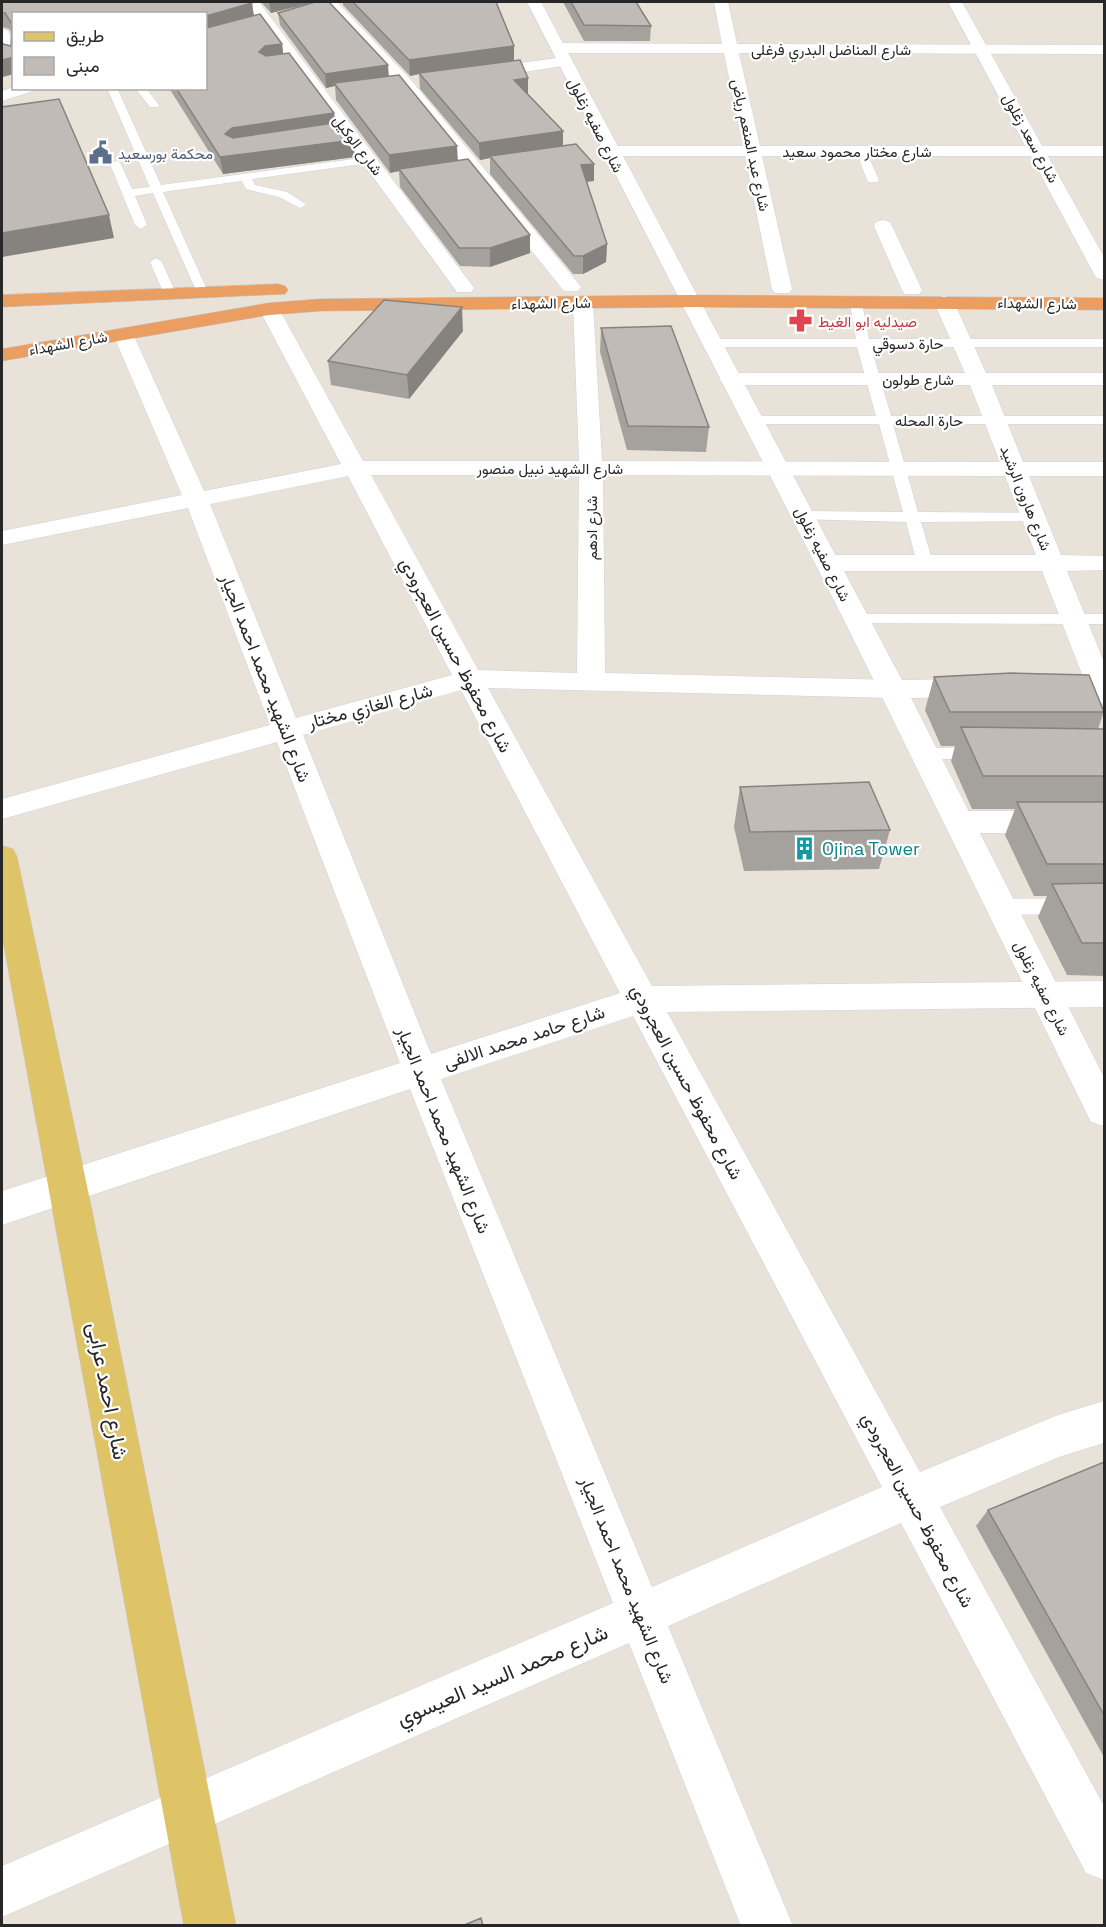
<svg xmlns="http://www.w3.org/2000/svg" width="1106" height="1927" viewBox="0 0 1106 1927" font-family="'Space Grotesk',Vazirmatn,sans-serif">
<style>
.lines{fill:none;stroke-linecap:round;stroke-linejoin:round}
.lane-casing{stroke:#cfd2de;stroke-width:1}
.street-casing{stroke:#cfd2de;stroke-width:1}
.secondary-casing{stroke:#cfd2de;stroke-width:1}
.primary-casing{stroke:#c3c3c3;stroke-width:1}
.highway-casing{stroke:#c3c3c3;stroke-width:1}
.lane{fill:#fff;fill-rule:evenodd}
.street{fill:#fff;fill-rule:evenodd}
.secondary{fill:#fff;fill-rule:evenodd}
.primary{fill:#dfc467;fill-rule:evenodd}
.highway{fill:#eb9e61;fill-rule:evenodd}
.wall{fill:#a5a19d}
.shaded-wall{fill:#86837f}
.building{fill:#c0bbb6;stroke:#86837f;stroke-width:1.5}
.labels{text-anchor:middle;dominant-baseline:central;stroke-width:4.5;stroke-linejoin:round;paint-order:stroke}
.far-street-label{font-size:15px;fill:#272727;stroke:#fff}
.far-service-label{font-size:15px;fill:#4e5e75;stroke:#fff;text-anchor:start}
.far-health-label{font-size:15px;fill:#be3a42;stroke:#fff;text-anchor:start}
.street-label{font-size:18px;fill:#272727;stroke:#fff}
.culture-label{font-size:18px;fill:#0d838f;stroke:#fff;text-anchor:start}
.near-street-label{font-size:21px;fill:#272727;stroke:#fff}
</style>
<rect width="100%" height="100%" fill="#e8e2d9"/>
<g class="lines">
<defs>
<path id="lane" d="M107,88H117L161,185L369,157L374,160L369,163L252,179L255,185L287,192L304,203L306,205L300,208L279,197L246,189L242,181L163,192L208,292L206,295H198L153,193L135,196L147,225L141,229L135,225L110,164L116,161L120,162L132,189L150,187Z
M135,88H146L159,105L158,107H150Z
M861,148L866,151L879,180L877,182H869L867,180L856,151Z
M156,258L162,262L176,294L174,297L170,298L164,294L150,262Z
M856,299L862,303L869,339H1104V347H871L891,416H1104V424H893L918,512L1034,513L1039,515L1042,518L1039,521L921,522L933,563L925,568L917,563L906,522L798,519L795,516L798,513L803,511L903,512L879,424H753L746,420L753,416H876L857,347H712L705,343L712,339H856L850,303Z
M857,614H1104V624L851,623L849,619L851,615Z
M925,748H981L988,750L990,754L988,758L981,760L918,758L916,754L918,750Z
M1001,899L1104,898V913L1001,915L994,912L991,907L994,902Z"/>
<path id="street" d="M245,2H259L471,284L474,288L471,292H457Z
M323,2H337L411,80L578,283L581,287L578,291H564L399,86Z
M714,2H728L737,44L1104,45V54L739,53L760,146H1104V156H762L792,289L789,293H775L772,289L745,156H609L603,155L600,151L603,147L609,146H743L724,53H558L550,48L558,43L722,44Z
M2,29L7,30L14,41V60L9,59L2,46Z
M564,57L569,59L572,62L569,65L478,79L470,74L478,69Z
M14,87V88H35L33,91L2,101V91Z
M883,220L890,222L892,226L922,290L919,294H905L902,290L874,226L876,222Z
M944,296L951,298L954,302L986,373H1104V385H992L1023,462H1104V476H1029L1061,555L1104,556V570L1067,571L1104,662V704L1094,701L1090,695L1042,571H828L819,568L815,563L819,558L828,555H1036L1005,476L603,475L605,673L893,680L903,683L907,689L903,695L893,698L488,688L652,986L1104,981V1007L667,1012L920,1472L1058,1415L1104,1401V1443L1059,1457L940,1507L1104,1806V1880L1086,1873L901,1523L668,1626L793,1926H741L629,1643L2,1917V1866L613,1603L410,1089L2,1225V1191L400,1063L277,742L2,819V799L270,725L188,508L2,545V531L182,495L113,334L116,330L123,328L130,330L133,334L204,491L341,464L259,309L262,305H276L279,309L363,461H579L573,303L576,299H590L593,303L602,461L1000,462L970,385H731L723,384L720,379L723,374L731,373H965L934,302L937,298ZM371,475H579L577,673L478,670ZM348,476L452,675L296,718L210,504ZM461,690L620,993L431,1054L303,735ZM633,1016L882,1487L652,1587L441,1079Z
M960,811H1104V833H960L949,830L945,822L949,814Z"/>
<path id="secondary" d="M527,2H541L902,680L975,679L985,682L989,688L985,694L975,697L911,698L1104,1077V1126L1091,1122L843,618Z
M948,2H962L1104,257V280L1097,278L1094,274Z
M1050,679H1104V697H1050L1040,694L1036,688L1040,682Z"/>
<path id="primary" d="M2,846L13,849L17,857L87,1186L236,1926H184L2,935Z"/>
<path id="highway" d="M278,284L285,286L288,290L285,294L2,307V295Z
M690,295L1104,298V310L690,307L320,311L269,315L2,361V349L269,303L320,299Z"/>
</defs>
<use href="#lane" class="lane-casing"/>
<use href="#street" class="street-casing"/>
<use href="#secondary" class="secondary-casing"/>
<use href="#primary" class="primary-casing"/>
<use href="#highway" class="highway-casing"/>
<use href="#lane" class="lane"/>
<use href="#street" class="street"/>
<use href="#secondary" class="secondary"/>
<use href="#primary" class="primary"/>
<use href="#highway" class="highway"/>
</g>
<path class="wall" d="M2,2L252,3L254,16L282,44L283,54L334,113L335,123L355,157L223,174L169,88H206V14H14V74L2,77V42L3,44L11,46L12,33L9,29L2,27Z
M261,2H314L271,13Z
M343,2H496L514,60L528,94L563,131V146L594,181L587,182L607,244L606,262L583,274H573L490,174V158L480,160L420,89L419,74L410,76L343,5Z
M563,2H697L637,3L651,26L650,41H584Z
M278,13L389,76L530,253L490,267L460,266L400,187L399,171L390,173L336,100L335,86L326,88L280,25Z
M601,328L709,427L706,452L627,450L600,352Z
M463,331L409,399L331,385L328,361Z
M934,677L1104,711L1098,729L1104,730V976L1067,975L1038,917L1047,896H1034L1005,835L1015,809H972L951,761L955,746H941L925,710Z
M740,787L890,830L879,869L744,871L734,827Z
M1104,1462V1757L976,1526L988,1510Z"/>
<path class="shaded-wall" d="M269,2H314L271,13Z
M252,3L254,19L206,32V16Z
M282,44L284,60L267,62L259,52L265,46Z
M514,46V62L419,73V74L410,76L409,60Z
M14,57V74L2,77V60Z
M388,65L389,78L334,83L335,86L326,88L325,74Z
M528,78V94L514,80Z
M334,113L336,130L235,145L225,134L232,128Z
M563,131V148L490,156V158L480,160L479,143Z
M353,140L355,157L223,174L220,157Z
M457,146L458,163L399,169V171L390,173L389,155Z
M594,164V181L581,182V165Z
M109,215L114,238L2,257V233Z
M530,235V253L490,267V248Z
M607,244L606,262L583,274V256Z
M462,307L463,331L409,399L407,375Z"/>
<path class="building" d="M2,2H251L252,3L206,16V14H14V57L2,60V42L3,44L11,46L12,24L5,13H2Z
M315,2H329L388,65L325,74L278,13Z
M353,2H496L514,46L409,60Z
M571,2H636L651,26L584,25Z
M260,14L282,44L265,46L259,52L266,56L289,53L334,113L232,128L225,134L233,138L340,122L353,140L220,157L176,88H206V28Z
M520,60L528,78L514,80L563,131L479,143L419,73Z
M399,75L457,146L389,155L334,83Z
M59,99L109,215L2,233V107Z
M576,144L594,164L581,165L607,244L583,256H574L490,156Z
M468,159L530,235L490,248H459L399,169Z
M384,300L462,307L407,375L328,361Z
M671,326L709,427L628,426L601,328Z
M1011,673L1089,675L1104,712H950L934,677Z
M961,727L1104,729V776H983Z
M869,782L890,830L750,832L740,787Z
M1017,802H1104V864H1047Z
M1104,883V943H1082L1052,884Z
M1104,1462V1715L988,1510Z
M481,1918L483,1926H462Z"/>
<defs>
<symbol id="civic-bare" viewBox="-9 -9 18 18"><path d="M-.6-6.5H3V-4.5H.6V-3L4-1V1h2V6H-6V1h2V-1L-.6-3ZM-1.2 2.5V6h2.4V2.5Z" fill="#5c6f8a" stroke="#fff" stroke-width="2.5" paint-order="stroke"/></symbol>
<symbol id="pharmacy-bare" viewBox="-9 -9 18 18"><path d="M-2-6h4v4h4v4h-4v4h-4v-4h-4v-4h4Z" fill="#e0444e" stroke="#fff" stroke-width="2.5" paint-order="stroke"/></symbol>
<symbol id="building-bare" viewBox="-9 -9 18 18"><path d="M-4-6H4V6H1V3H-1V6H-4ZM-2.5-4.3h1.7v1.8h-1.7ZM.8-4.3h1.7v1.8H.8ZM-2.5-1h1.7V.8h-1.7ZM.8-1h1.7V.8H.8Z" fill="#0f9aa8" stroke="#fff" stroke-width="2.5" paint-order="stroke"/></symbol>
</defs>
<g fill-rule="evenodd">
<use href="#civic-bare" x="84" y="136" width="33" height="33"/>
<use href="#pharmacy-bare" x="784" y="304" width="33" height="33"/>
<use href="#building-bare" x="788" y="832" width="33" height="33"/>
</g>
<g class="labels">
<g class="far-street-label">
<text x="831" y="49">شارع المناضل البدري فرغلى</text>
<text transform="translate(596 125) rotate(63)">شارع صفيه زغلول</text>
<text transform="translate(1031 138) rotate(61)">شارع سعد زغلول</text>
<text transform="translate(358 145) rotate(53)">شارع الوكيل</text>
<text transform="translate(751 145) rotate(78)">شارع عبد المنعم رياض</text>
<text x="857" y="151">شارع مختار محمود سعيد</text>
<text transform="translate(551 303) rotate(-1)">شارع الشهداء</text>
<text transform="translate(1037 303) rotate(1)">شارع الشهداء</text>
<text transform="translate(68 343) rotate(-10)">شارع الشهداء</text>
<text x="908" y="343">حارة دسوقي</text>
<text x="918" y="379">شارع طولون</text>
<text x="929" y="420">حارة المحله</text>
<text x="550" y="468">شارع الشهيد نبيل منصور</text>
<text transform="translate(1026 498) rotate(68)">شارع هارون الرشيد</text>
<text transform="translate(591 528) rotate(-90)">شارع ادهم</text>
<text transform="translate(823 554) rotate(63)">شارع صفيه زغلول</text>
<text transform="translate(1042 988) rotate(63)">شارع صفيه زغلول</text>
</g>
<g class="far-service-label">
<text x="118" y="153">محكمة بورسعيد</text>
</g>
<g class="far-health-label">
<text x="818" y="321">صيدليه ابو الغيط</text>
</g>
<g class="street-label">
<text transform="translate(456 655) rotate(62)">شارع محفوظ حسين العجرودي</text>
<text transform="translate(266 678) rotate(69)">شارع الشهيد محمد احمد الجيار</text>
<text transform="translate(370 706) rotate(-15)">شارع الغازي مختار</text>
<text transform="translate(524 1037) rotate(-18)">شارع حامد محمد الالفى</text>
<text transform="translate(687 1082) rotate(62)">شارع محفوظ حسين العجرودي</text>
<text transform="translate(444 1130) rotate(68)">شارع الشهيد محمد احمد الجيار</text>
<text transform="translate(918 1510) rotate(62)">شارع محفوظ حسين العجرودي</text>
<text transform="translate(627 1580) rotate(68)">شارع الشهيد محمد احمد الجيار</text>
</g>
<g class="culture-label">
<text x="822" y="848">Ojina Tower</text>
</g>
<g class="near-street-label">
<text transform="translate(108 1391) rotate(79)">شارع احمد عرابى</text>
<text transform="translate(502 1675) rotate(-23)">شارع محمد السيد العيسوي</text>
</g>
</g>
<rect width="1106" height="1927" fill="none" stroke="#272727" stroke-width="6"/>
<rect x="12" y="12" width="195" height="78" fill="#ffffff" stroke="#a9a9a9" stroke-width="1.5"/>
<rect x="24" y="32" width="30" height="9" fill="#dfc467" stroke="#a9a9a9" stroke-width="1.5"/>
<text x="66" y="42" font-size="18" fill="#272727">طريق</text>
<rect x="24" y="57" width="30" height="18" fill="#c0bbb6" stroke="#a9a9a9" stroke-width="1.5"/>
<text x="66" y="72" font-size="18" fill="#272727">مبنى</text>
</svg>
